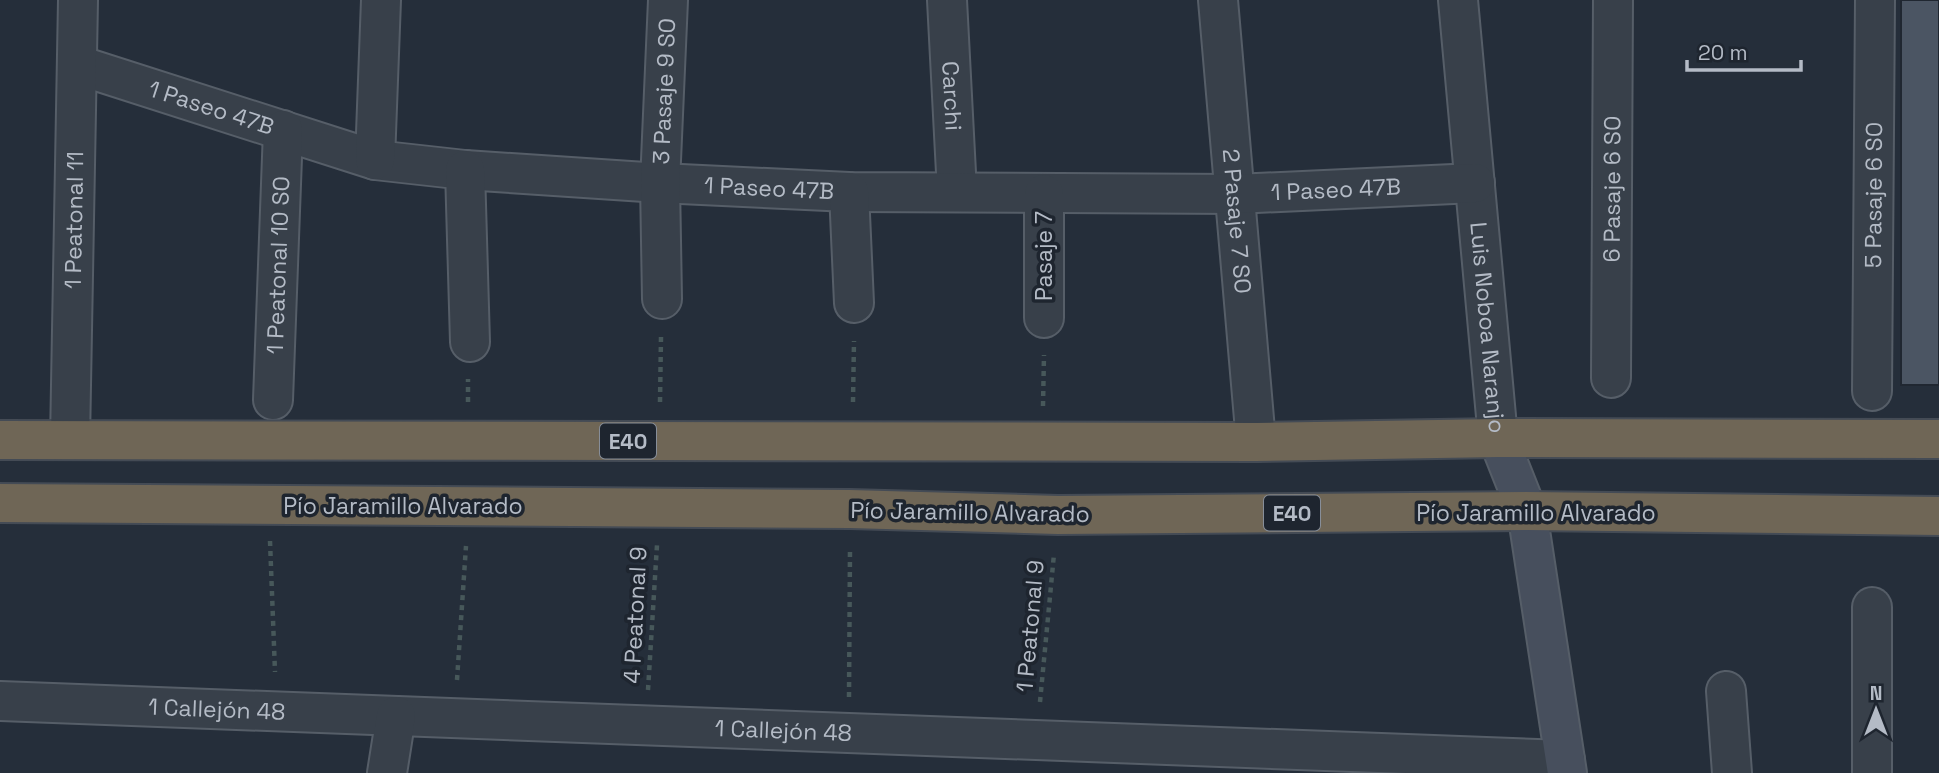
<svg xmlns="http://www.w3.org/2000/svg" width="1939" height="773" viewBox="0 0 1939 773" font-family="'Space Grotesk',sans-serif">
<style>
.building{fill:#4b5563;stroke:#202731;stroke-width:2}
.lines{fill:none;stroke-linecap:round;stroke-linejoin:round}
.street-casing{stroke:#565e68;stroke-width:42}
.secondary-casing{stroke:#565e68;stroke-width:42}
.highway-casing{stroke:#444b55;stroke-width:42}
.path{stroke:#47585a;stroke-width:4.5;stroke-dasharray:5 5;stroke-linecap:butt}
.street{stroke:#38404a;stroke-width:38}
.secondary{stroke:#474f5d;stroke-width:38}
.highway{stroke:#6f6656;stroke-width:38}
.labels{text-anchor:middle;dominant-baseline:central;stroke-width:7;stroke-linejoin:round;paint-order:stroke}
.shield{fill:#1e252f;stroke:#878e99;stroke-width:2}
.shield-label{font-size:21px;font-weight:bold;fill:#b4bbc6}
.street-label{font-size:23px;fill:#b4bbc6;stroke:#1e252f}
</style>
<rect width="100%" height="100%" fill="#252e3a"/>
<path class="building" d="M1901,0H1939V385H1901Z"/>
<g class="lines">
<defs>
<g id="street">
<path id="s1" d="M947,0L957,192"/>
<path id="s2" d="M1218,0L1256,442"/>
<path id="s3" d="M1458,0L1498,438"/>
<path id="s4" d="M78,65L375,160L465,170L660,183L849,192L1236,194L1475,183"/>
<path d="M375,160L381,0"/>
<path d="M465,170L470,342"/>
<path d="M849,192L854,303"/>
<path d="M1044,194V318"/>
<path id="s5" d="M662,299L660,183L668,0"/>
<path id="s6" d="M1611,378L1613,0"/>
<path id="s7" d="M1872,391L1875,0"/>
<path id="s8" d="M273,400L283,130"/>
<path id="s9" d="M70,440L78,0"/>
<path d="M1726,691L1732,773"/>
<path id="s10" d="M0,701L1565,760"/>
<path d="M387,773L396,716"/>
<path d="M1872,773V607"/>
</g>
<path id="secondary" d="M1498,438L1527,511L1567,773"/>
<path id="highway" d="M0,440L1256,442L1498,438L1939,439
M0,503L850,509L1058,515L1527,511L1939,516"/>
</defs>
<use href="#street" class="street-casing"/>
<use href="#secondary" class="secondary-casing"/>
<use href="#highway" class="highway-casing"/>
<path class="path" d="M468,402V379
M660,402L661,337
M853,402L854,341
M1043,406L1044,355
M270,541L275,672
M457,680L466,546
M648,690L657,545
M849,697L850,548
M1040,702L1054,554"/>
<use href="#street" class="street"/>
<use href="#secondary" class="secondary"/>
<use href="#highway" class="highway"/>
</g>
<g class="labels">
<g class="shield">
<rect x="600" y="423.5" width="56" height="35" rx="5"/>
<rect x="1264" y="495.5" width="56" height="35" rx="5"/>
</g>
<g class="shield-label">
<text x="628" y="441">E40</text>
<text x="1292" y="513">E40</text>
</g>
<g class="street-label">
<text stroke="none"><textPath href="#s5" startOffset="208">3 Pasaje 9 SO</textPath></text>
<text stroke="none"><textPath href="#s1" startOffset="96">Carchi</textPath></text>
<text stroke="none"><textPath href="#s4" startOffset="140">1 Paseo 47B</textPath></text>
<text stroke="none"><textPath href="#s4" startOffset="707">1 Paseo 47B</textPath></text>
<text stroke="none"><textPath href="#s4" startOffset="1274">1 Paseo 47B</textPath></text>
<text stroke="none"><textPath href="#s6" startOffset="189">6 Pasaje 6 SO</textPath></text>
<text stroke="none"><textPath href="#s7" startOffset="196">5 Pasaje 6 SO</textPath></text>
<text stroke="none"><textPath href="#s9" startOffset="220">1 Peatonal 11</textPath></text>
<text stroke="none"><textPath href="#s2" startOffset="222">2 Pasaje 7 SO</textPath></text>
<text transform="translate(1044 256) rotate(-90)">Pasaje 7</text>
<text stroke="none"><textPath href="#s8" startOffset="135">1 Peatonal 10 SO</textPath></text>
<text stroke="none"><textPath href="#s3" startOffset="329">Luis Noboa Naranjo</textPath></text>
<text x="403" y="506">Pío Jaramillo Alvarado</text>
<text transform="translate(970 512) rotate(1)">Pío Jaramillo Alvarado</text>
<text x="1536" y="513">Pío Jaramillo Alvarado</text>
<text transform="translate(635 615) rotate(-87)">4 Peatonal 9</text>
<text transform="translate(1030 626) rotate(-85)">1 Peatonal 9</text>
<text stroke="none"><textPath href="#s10" startOffset="217">1 Callejón 48</textPath></text>
<text stroke="none"><textPath href="#s10" startOffset="784">1 Callejón 48</textPath></text>
</g>
</g>
<g transform="translate(1876 710)" stroke="#1e252f" stroke-width="5" paint-order="stroke">
<path d="M0-5L12 26L0 18L-12 26Z" fill="#b4bbc6"/>
<text y="-10" font-size="19" font-weight="bold" text-anchor="middle" fill="#b4bbc6">N</text>
</g>
<path d="M1687 60v10h114v-10" fill="none" stroke="#b4bbc6" stroke-width="3.5"/>
<text x="1698" y="60" font-size="21" fill="#b4bbc6" stroke="#1e252f" stroke-width="5" paint-order="stroke">20 m</text>
</svg>
